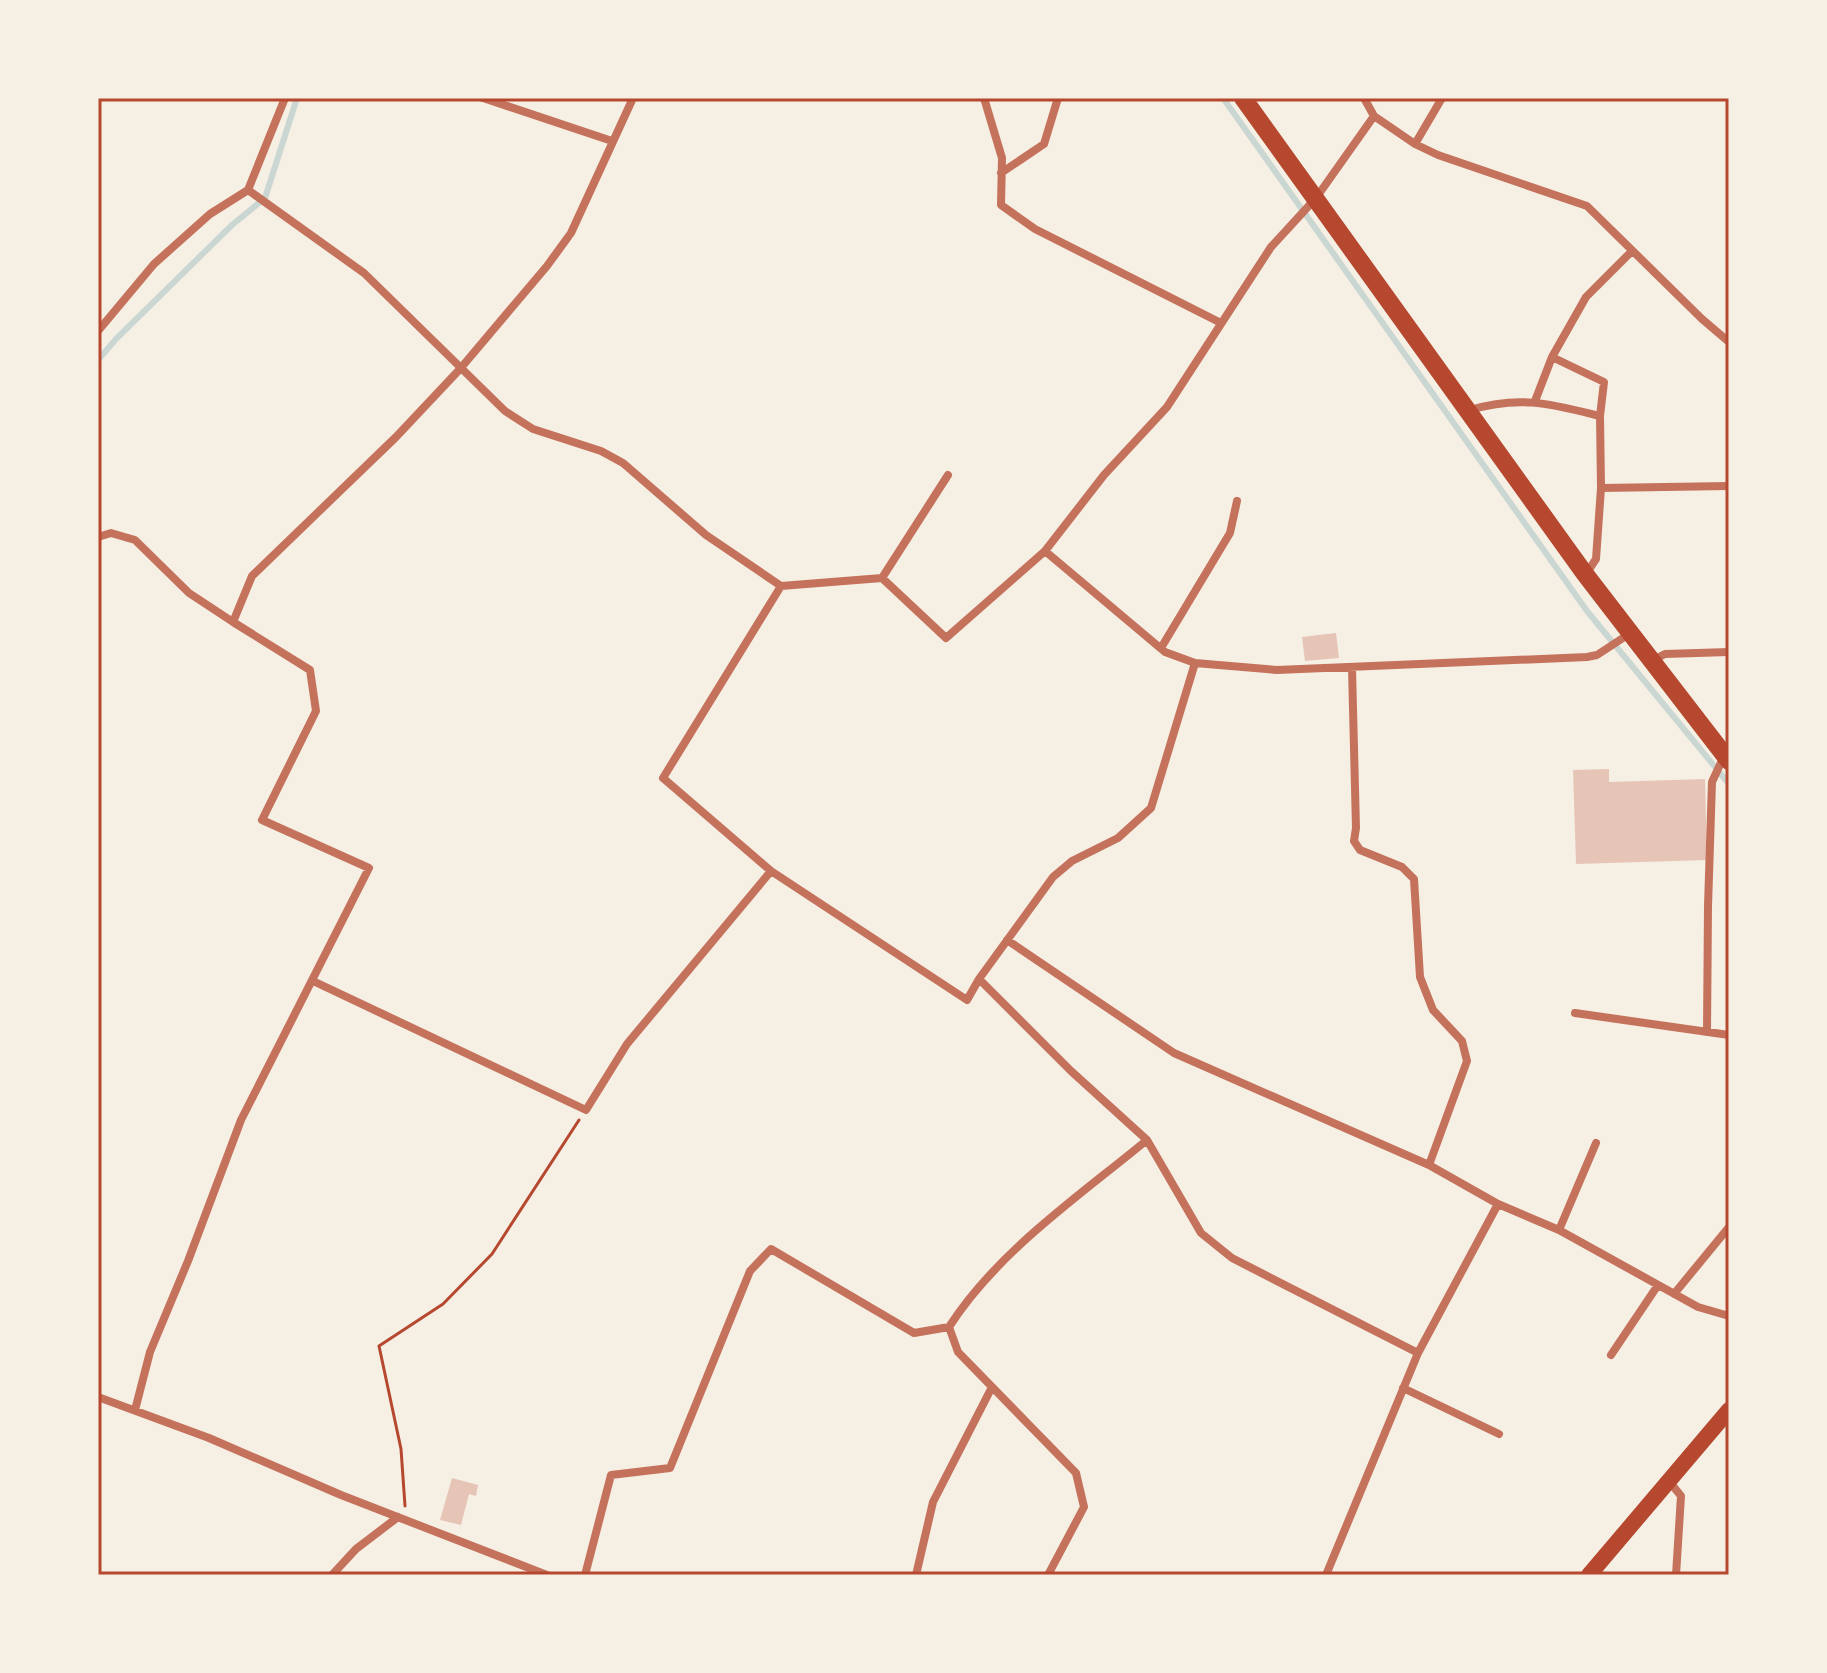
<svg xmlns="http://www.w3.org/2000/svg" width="1827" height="1673" viewBox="0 0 1827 1673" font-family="'Alegreya Sans',sans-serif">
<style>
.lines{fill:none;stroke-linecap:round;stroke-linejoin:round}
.stream{stroke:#c9d6d2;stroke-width:6}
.building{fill:#e6c5b7}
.path{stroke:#b5482f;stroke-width:3}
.minor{stroke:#c5725c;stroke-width:8}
.secondary{stroke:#b5482f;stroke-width:16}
.primary{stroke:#b5482f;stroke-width:18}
.neatline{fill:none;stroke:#b5482f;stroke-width:3}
</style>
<rect width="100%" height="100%" fill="#f6efe4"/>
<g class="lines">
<path class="stream" d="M1223,98L1587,611L1729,784
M98,360L116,339L232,225L265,198L297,98"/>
</g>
<path class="building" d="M1336,633L1339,658L1305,661L1302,637Z
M1609,769V782L1705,779L1707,860L1576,864L1573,770Z
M452,1478L478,1485L476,1496L469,1494L461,1525L440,1520Z"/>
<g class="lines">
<path class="path" d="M405,1506L401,1449L379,1346L443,1304L492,1254L579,1120"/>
<path class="minor" d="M483,98L612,141
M984,98L1002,158L1001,205L1035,229L1221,323
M1364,98L1374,116L1415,144L1438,155L1587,206L1702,319L1729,342
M1415,144L1442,98
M1001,173L1044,144L1058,98
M248,190L364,273L505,411L533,429L601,451L623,463L706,535L781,586L663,778L771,871L967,1000L979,979L1071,1071L1147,1140L1201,1233L1232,1258L1418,1353
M98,331L154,264L210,214L248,190L285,98
M1552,357L1586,297L1632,251
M1470,410C1520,395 1551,404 1600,416L1604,382L1552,357L1535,401
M1601,488L1729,486
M98,537L111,533L135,540L189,593L233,622
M1045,551L1165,652L1195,663L1277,670L1587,657L1597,655L1629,634
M1586,574L1596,559L1601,488L1600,416
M882,578L948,475
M781,586L882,578L946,638L1045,551L1104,475L1167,407L1271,247L1316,198L1374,116
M1161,648L1230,533L1237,501
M1651,661L1665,654L1729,652
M1352,668L1356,828L1354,841L1360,850L1402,867L1414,879L1420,977L1433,1010L1462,1041L1467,1061L1429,1165L1498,1204L1559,1230L1698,1307L1729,1316
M1007,940L1174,1053L1429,1165
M979,979L1053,877L1072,861L1118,838L1151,808L1195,663
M313,981L586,1110L627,1044L771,871
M1575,1013L1729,1035
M1707,1032L1708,906L1712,782L1724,756
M1559,1230L1596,1143
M1674,1294L1729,1227
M1611,1355L1658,1285
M1403,1388L1499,1434
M98,1397L209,1438L341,1495L547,1575
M135,1410L150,1352L188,1261L241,1120L369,868L262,820L316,711L310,670L233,622L252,576L396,437L460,369L547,266L571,233L633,98
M1669,1481L1681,1496L1676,1575
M332,1575L356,1549L398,1517
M585,1575L611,1475L670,1468L750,1271L771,1249L914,1333L949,1327
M916,1575L933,1502L992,1387
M1048,1575L1084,1507L1076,1473L958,1352L949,1327C998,1251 1078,1197 1147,1140
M1326,1575L1418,1353L1498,1204"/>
<path class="secondary" d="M1589,1575L1729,1410"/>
<path class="primary" d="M1243,98L1585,574L1729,761"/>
</g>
<rect width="1827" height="1673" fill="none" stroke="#f6efe4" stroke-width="200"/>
<rect x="100" y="100" width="1627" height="1473" class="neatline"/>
</svg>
